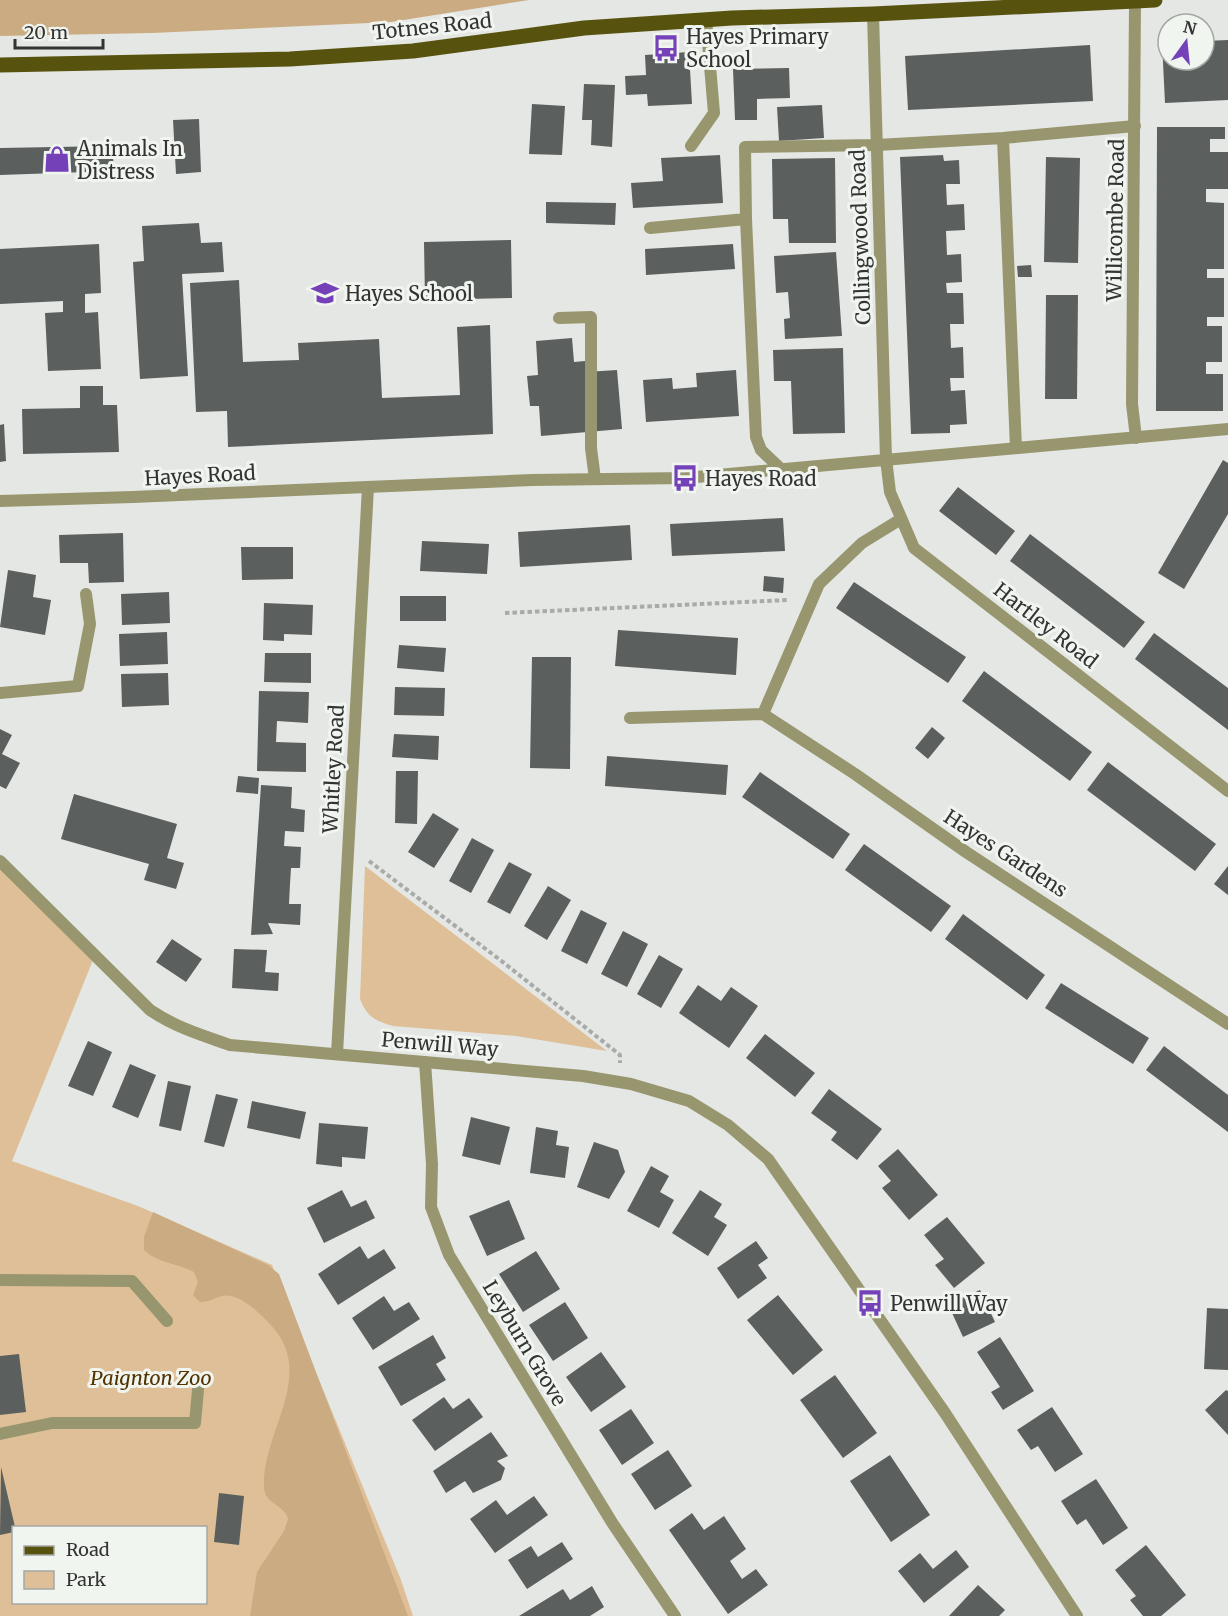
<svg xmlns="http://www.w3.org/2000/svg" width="1228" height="1616" viewBox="0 0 1228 1616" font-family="Merriweather,serif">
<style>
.green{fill:#dfbf97;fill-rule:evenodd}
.forest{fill:#caab82}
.building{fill:#5b605e}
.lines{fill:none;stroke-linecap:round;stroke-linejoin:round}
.path{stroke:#a8aba8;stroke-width:4;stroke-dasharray:4.5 3;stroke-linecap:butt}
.service{stroke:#98966e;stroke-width:12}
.minor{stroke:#98966e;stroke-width:12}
.tertiary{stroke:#98966e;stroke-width:12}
.primary{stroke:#57530f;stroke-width:15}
.labels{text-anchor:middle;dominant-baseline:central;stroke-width:6;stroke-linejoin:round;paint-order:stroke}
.street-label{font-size:20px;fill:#323332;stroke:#f1f5f0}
.poi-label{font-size:20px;fill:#323332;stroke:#f1f5f0;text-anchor:start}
.park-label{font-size:20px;font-style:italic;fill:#533400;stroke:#f1f5f0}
</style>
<rect width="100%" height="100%" fill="#e4e7e3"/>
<path class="green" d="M0,861L95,955L12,1161L138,1206L272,1265L401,1580L413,1616H0ZM14,1528H206V1602H14Z
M365,866L607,1051L516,1036L393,1026C374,1020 368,1018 360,999Z"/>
<path class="forest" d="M0,0H529L391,22L152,33L0,36Z
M153,1212L268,1265L279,1274L408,1616H250L257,1572L284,1531L288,1519C285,1505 265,1504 264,1488C261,1431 320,1373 268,1322C257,1311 246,1300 231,1296C220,1293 211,1303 200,1302L193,1295L198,1282L194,1272C177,1263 157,1263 144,1250V1237Z"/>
<path class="building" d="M1228,40V100L1165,103L1162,42H1168V60H1204V41Z
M1090,45L1093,101L908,110L905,56Z
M689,52L692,104L648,106L647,94L626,95L625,76L646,75L645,55Z
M789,68L790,98L757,99V120H735L733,69Z
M584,84L615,85L612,147L591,145L592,120H582Z
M532,104L565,106L562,155L529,154Z
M822,105L824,138L779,141L777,107Z
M199,119L201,172L176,174L173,120Z
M1157,127H1225V139H1210V152H1228V189H1206V202L1224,203V269H1207V278H1224V317H1207V326H1222V362H1206V374H1223V411H1156Z
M111,146L115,171L0,175V148Z
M720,155L723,203L633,208L631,183L663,181L661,158Z
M943,155L944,161L959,160L960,184H946L947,205L964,204L965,230L946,231L947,255L961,254L962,282L946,283L947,293H963L964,324H950L951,348L963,347L964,378H950L951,391L965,390L967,424L950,425V433L911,434L900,157Z
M1046,157L1080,158L1078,263L1044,262Z
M835,158L836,243H789L788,219H773L772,159Z
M546,202L616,203L615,225L546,223Z
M199,223L201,243L222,242L224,272L182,274L188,376L140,379L133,262L144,261L142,226Z
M511,240L512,298L425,300L424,242Z
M99,244L101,293L85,294V313L98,312L101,369L48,371L45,313L63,312V301L0,304V249Z
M733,244L735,269L646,275L645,249Z
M836,252L842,336L785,339L784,319L790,318L788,292L776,293L774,256Z
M1031,265L1032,277H1018L1017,266Z
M239,280L243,362L299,360L298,343L379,339L382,398L460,395L457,327L490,325L493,434L228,447L227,411L196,412L190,283Z
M1046,295H1078L1077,399H1045Z
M572,338L574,362L585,361L586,372L617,370L622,429L541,436L539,406H530L527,376L538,375L536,341Z
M843,348L845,433L793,434L791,381H774L773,350Z
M736,370L739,416L646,422L643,380L672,378L673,389L697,387L696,373Z
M80,386H103V405H117L119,452L23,454L22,409L80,408Z
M4,424L6,461L0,462V425Z
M1223,460L1228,463V514L1184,589L1158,573Z
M958,487L1015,531L996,555L939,511Z
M783,518L785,551L672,556L670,524Z
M630,525L632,560L520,567L518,532Z
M123,533L124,582L89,583L88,563H60L59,535Z
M1030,534L1145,622L1124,648L1010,561Z
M422,541L489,544L487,574L420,571Z
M241,547H293V579L242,580Z
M8,570L36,575L33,597L51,600L45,635L0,627Z
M764,576L784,578L783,593L763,591Z
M854,582L966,657L948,683L836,608Z
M169,592L170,623L122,625L121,594Z
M400,596H446V621H400Z
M264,603L313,605L312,635L284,634V641L263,640Z
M618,630L738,638L736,675L615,666Z
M167,632L168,664L120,666L119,634Z
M1154,633L1228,688V730L1135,659Z
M399,645L446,648L444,672L397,668Z
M265,653H311V683L264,682Z
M532,657H571L570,769L530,768Z
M984,671L1092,752L1070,781L962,701Z
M168,673L169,705L122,707L121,674Z
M395,687L445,688L444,716L394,715Z
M259,691L309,692L308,723L277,721L276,742L306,743V772L257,771Z
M932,727L945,738L928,759L915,748Z
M0,729L12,735L2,754L20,763L6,789L0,786Z
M394,734L439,736L438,760L392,757Z
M607,756L728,765L726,795L605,786Z
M1108,762L1216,844L1195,871L1087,790Z
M396,771H418L417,824L395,823Z
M760,772L850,834L833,859L742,797Z
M238,776L259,778L258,794L236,792Z
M261,785L292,787L291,808L305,810L304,832L285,831L284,846L301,847L300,868H291L290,884L289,904H301L300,925L268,923L273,934L251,935Z
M74,794L177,824L167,858L184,863L176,889L144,880L149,864L61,839Z
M433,813L459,829L434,868L408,852Z
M472,838L494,850L471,893L449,881Z
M864,844L951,906L931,932L845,870Z
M509,862L532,874L510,914L487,902Z
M1228,866V895L1214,884Z
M548,886L571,900L547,940L524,926Z
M581,910L607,923L587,964L561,951Z
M963,914L1045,975L1027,1000L945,939Z
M623,931L648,944L627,987L601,974Z
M172,939L202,959L186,982L156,962Z
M234,949L267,950L265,972L279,973L278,991L232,988Z
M659,955L683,969L661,1008L637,994Z
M1061,983L1149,1038L1133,1064L1045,1008Z
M698,985L721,1001L731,987L758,1006L729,1048L679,1013Z
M765,1034L815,1073L795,1097L746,1058Z
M88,1041L112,1052L93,1096L68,1086Z
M1164,1046L1228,1095V1132L1146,1070Z
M130,1064L156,1075L138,1118L112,1107Z
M168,1081L191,1086L181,1131L159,1126Z
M829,1089L882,1129L857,1160L831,1140L837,1132L811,1113Z
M216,1094L238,1099L224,1147L204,1142Z
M252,1101L306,1112L300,1139L247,1128Z
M471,1117L510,1127L500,1165L462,1156Z
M319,1123L368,1127L365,1159L342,1157V1167L316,1164Z
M536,1127L558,1131L556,1145L569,1147L565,1178L530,1173Z
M594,1142L618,1150L625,1172L609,1199L577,1187Z
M898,1149L938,1195L909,1220L882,1188L891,1181L878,1166Z
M651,1166L669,1176L660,1192L674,1200L659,1228L627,1211Z
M342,1190L351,1207L366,1200L375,1218L324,1243L307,1208Z
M700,1190L722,1204L714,1217L727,1225L708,1256L672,1233Z
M509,1200L525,1239L487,1256L469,1216Z
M947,1217L985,1263L954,1288L935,1265L944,1259L924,1235Z
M756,1241L768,1258L758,1265L767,1278L738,1299L717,1268Z
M360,1246L368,1259L384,1249L396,1268L338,1305L318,1274Z
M536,1251L560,1289L523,1312L499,1274Z
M980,1290L995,1322L963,1337L948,1304Z
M778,1295L823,1350L793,1375L747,1320Z
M384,1296L394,1311L409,1302L420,1319L373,1350L352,1318Z
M565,1302L588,1338L553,1361L529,1325Z
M1207,1308L1228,1309V1370L1204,1369Z
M433,1335L446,1358L436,1364L446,1380L401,1406L378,1367Z
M1000,1337L1034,1391L1003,1410L991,1392L1000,1387L977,1352Z
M601,1352L626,1387L591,1412L566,1377Z
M19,1354L26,1412L0,1415V1356Z
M835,1375L877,1433L843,1458L800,1400Z
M1226,1390L1228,1391V1435L1205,1410Z
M444,1397L453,1409L469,1398L483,1417L435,1451L412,1420Z
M1052,1407L1083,1454L1055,1472L1038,1446L1031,1450L1017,1430Z
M631,1409L654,1443L622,1465L599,1430Z
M491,1432L508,1456L497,1461L505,1468L501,1480L473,1493L465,1481L446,1493L433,1471Z
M668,1450L692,1486L655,1510L631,1474Z
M890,1455L930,1515L891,1542L850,1481Z
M1,1467L15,1527H14V1532L0,1535Z
M1096,1479L1128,1528L1103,1545L1086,1519L1077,1525L1061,1501Z
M219,1493L244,1496L239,1545L214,1542Z
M534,1496L548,1515L495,1553L470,1519L496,1500L507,1515Z
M692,1513L704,1530L724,1516L746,1549L730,1561L742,1579L756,1569L768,1585L728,1614L669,1530Z
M562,1542L573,1559L527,1589L508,1560L531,1546L538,1557Z
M1146,1545L1186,1595L1161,1616H1143L1130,1600L1136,1596L1115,1570Z
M956,1550L969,1567L924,1603L898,1571L920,1553L933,1569Z
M978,1585L1005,1610L999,1616H949Z
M592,1586L604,1607L590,1616H519L563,1589L570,1600Z"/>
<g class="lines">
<path class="path" d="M505,613L788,600
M369,861L499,959L620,1055V1063"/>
<path class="service" d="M1003,138L1016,448
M691,146L714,113L706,19
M746,219L756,437L761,450L781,469
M650,228L746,219L745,147L877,145L1003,138L1135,126
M559,318L591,317V448L595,479
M0,1280L132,1281L167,1321
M0,1434L52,1423H195L199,1379"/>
<path class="minor" d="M1135,2L1132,404L1136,438
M873,14L886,459L890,492L914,548L1228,791
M0,501L133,497L532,480L685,478L1228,429
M0,693L78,686L90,624L86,594
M763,714L819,584L862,543L901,519
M630,718L763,714L855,774L966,852L1228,1024
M337,1054L368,487
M425,1062L432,1164L431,1207L449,1255L613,1524L675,1616"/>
<path class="tertiary" d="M0,861L150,1010C175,1027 201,1035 230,1045L583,1076L631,1084L689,1101L728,1125L768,1159L945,1413L1077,1616"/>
<path class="primary" d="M0,65L290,59L413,51L584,28L732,18L873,14L1155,0"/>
</g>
<defs>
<symbol id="bus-bare" viewBox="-9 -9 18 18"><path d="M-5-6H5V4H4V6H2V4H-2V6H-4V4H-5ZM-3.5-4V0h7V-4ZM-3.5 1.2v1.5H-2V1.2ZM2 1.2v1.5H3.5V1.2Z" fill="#7541b8" stroke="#f1f5f0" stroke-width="2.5" paint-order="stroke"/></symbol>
<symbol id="shop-bare" viewBox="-9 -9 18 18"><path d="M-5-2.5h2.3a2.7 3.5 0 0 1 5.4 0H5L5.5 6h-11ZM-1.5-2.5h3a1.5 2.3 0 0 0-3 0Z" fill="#7541b8" stroke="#f1f5f0" stroke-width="2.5" paint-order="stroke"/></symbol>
<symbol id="school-bare" viewBox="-9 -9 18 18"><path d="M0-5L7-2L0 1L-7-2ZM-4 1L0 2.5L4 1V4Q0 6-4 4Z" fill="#7541b8" stroke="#f1f5f0" stroke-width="2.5" paint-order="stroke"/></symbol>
</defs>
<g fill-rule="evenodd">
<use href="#bus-bare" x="647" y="29" width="38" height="38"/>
<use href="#shop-bare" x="38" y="140" width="38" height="38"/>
<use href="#school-bare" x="306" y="274" width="38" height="38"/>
<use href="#bus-bare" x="666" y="459" width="38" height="38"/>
<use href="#bus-bare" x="851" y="1284" width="38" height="38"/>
</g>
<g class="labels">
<g class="street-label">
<text transform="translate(432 26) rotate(-6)">Totnes Road</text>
<text transform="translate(1115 220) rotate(-89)">Willicombe Road</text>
<text transform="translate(860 237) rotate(-92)">Collingwood Road</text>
<text transform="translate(200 475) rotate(-3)">Hayes Road</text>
<text transform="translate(1046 625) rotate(38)">Hartley Road</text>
<text transform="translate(333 769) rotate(-87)">Whitley Road</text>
<text transform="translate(1006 853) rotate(33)">Hayes Gardens</text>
<text transform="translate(440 1044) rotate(5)">Penwill Way</text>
<text transform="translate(525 1343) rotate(59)">Leyburn Grove</text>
</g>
<g class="poi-label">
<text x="686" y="36">Hayes Primary<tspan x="686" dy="23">School</tspan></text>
<text x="77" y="148">Animals In<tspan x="77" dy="23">Distress</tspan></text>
<text x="345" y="293">Hayes School</text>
<text x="705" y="478">Hayes Road</text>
<text x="890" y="1303">Penwill Way</text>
</g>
<g class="park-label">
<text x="151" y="1377">Paignton Zoo</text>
</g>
</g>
<rect x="12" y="1526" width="195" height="78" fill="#f1f5f0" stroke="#a5a7a4" stroke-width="1.5"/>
<rect x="24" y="1546" width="30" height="9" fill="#57530f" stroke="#a5a7a4" stroke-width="1.5"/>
<text x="66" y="1556" font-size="18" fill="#323332">Road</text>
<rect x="24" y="1571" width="30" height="18" fill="#dfbf97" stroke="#a5a7a4" stroke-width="1.5"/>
<text x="66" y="1586" font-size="18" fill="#323332">Park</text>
<g transform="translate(1186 42) rotate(15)"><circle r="28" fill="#f1f5f0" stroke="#a5a7a4" stroke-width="1.5"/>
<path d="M0-4.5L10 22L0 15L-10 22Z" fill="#7541b8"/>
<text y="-9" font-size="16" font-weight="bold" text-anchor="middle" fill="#323332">N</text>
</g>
<path d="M15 39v9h88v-9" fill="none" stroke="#323332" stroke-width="3"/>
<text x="24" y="39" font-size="18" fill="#323332" stroke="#f1f5f0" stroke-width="4.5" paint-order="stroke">20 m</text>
</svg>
